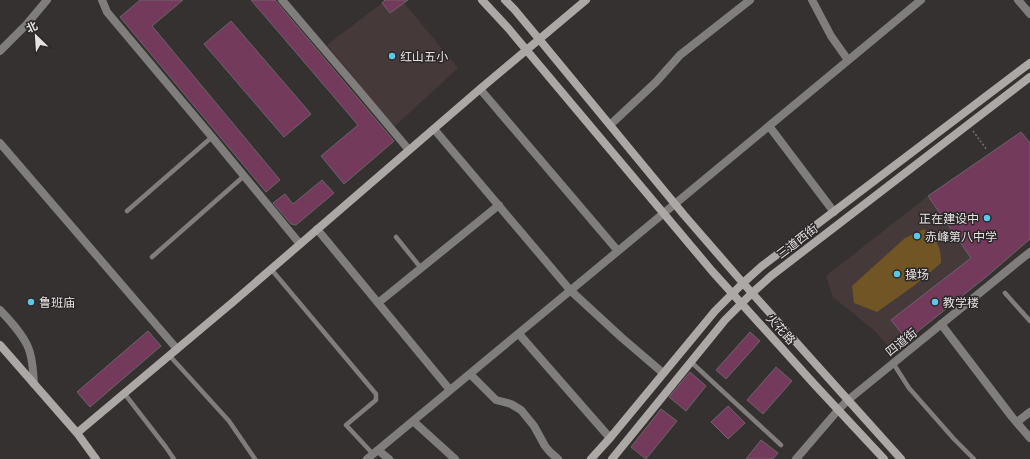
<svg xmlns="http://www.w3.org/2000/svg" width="1030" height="459" viewBox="0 0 1030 459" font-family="'Golos Text','Noto Sans SC',sans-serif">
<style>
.built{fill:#46393a}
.green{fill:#715524}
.building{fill:#743a5b;stroke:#6a6567}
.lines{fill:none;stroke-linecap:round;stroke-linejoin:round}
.path{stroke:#767272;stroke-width:1.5;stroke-dasharray:2 2;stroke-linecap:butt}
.lane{stroke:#807e7d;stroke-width:4.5}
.street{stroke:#807e7d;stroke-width:8}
.secondary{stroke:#aba8a6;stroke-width:8}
.poi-dot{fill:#5dc7e8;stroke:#2c2728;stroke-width:1.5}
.labels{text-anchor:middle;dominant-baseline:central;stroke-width:3;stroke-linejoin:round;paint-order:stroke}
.poi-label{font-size:12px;fill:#e5e2e2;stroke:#2c2728;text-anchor:start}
.street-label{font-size:12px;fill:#e5e2e2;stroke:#2c2728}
</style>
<rect width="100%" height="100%" fill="#363131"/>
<path class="built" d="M382,3L390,13L404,3L458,68L394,127L327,45Z
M928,196L985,277L893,352L876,332L833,297L826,276Z"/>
<path class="green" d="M924,229C937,241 941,245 941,263L915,285L877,312L854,303L852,286L905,238Z"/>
<path class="building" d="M140,0H183L152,26L280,180L266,192L120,17Z
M251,0H275L394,141L344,184L321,156L358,125Z
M385,0H408L390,13L382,3Z
M231,21L311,114L284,137L204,44Z
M1021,132L1030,143V239L986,277L907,340L891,320L971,258L928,196Z
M322,180L334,193L296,225L291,224L273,203L285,194L293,204Z
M148,331L161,346L90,407L77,392Z
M750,332L760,341L726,379L716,370Z
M776,367L792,381L763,414L747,400Z
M690,372L706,386L686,411L669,397Z
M728,406L745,423L728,439L711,422Z
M661,409L677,421L646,459L631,447Z
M761,440L778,453L773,459H746Z"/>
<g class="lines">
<path class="path" d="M973,131L987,150"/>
<path class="lane" d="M127,211L212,137
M396,237L421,268
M152,257L244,176
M271,269L376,394V400L346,425L373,454
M1005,293L1030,321
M169,355L229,421L255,459
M691,362L781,445
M893,363L909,388L954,439L974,459
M124,393L165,446L174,459"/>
<path class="street" d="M102,0L107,12L212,137L300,244
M282,0L357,88L409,150
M812,0L831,36L848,60
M1018,0L1030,14
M0,51L26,25L47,0
M480,89L618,251
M610,125L656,82L680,55L750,0
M769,126L834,212
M434,129L570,290L621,337L663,373
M0,143L177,349
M317,229L450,390
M378,303L499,205
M0,310C10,321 22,333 28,347C33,358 33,371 34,384
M941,324L1012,417L1030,438
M519,334L610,438
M470,374L496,400L511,404L521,410L534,426L545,446L550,452L558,459
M413,421L455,459
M1017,422L1030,412
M378,450L389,459
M367,459L921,0
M796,459L839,409L848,400L1030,252"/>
<path class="secondary" d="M482,0L508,28L712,271L815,385L884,459
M505,0L514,9L539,39L684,215L743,283L901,459
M0,345L77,433L96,459
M77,433L233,302L480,89L586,0
M591,459L610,438L715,311L743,283L762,266L1030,63
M612,459L725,320L752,293L771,276L1030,77"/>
</g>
<g class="poi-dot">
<circle cx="392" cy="56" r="4"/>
<circle cx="987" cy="218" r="4"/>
<circle cx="917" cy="236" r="4"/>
<circle cx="897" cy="274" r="4"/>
<circle cx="31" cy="302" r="4"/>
<circle cx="935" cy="302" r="4"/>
</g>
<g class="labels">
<g class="poi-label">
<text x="400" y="56">红山五小</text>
<text x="979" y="218" text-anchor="end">正在建设中</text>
<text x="925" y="236">赤峰第八中学</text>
<text x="905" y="274">操场</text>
<text x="39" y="302">鲁班庙</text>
<text x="943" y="302">教学楼</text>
</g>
<g class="street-label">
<text transform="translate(797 241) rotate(-38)">三道西街</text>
<text transform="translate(781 329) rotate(48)">火花路</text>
<text transform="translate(901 342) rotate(-39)">四道街</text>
</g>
</g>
<g transform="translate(36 36) rotate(335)" stroke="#2c2728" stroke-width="3" paint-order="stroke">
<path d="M0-3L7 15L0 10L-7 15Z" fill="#e5e2e2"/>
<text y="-6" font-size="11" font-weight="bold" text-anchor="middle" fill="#e5e2e2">北</text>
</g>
</svg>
